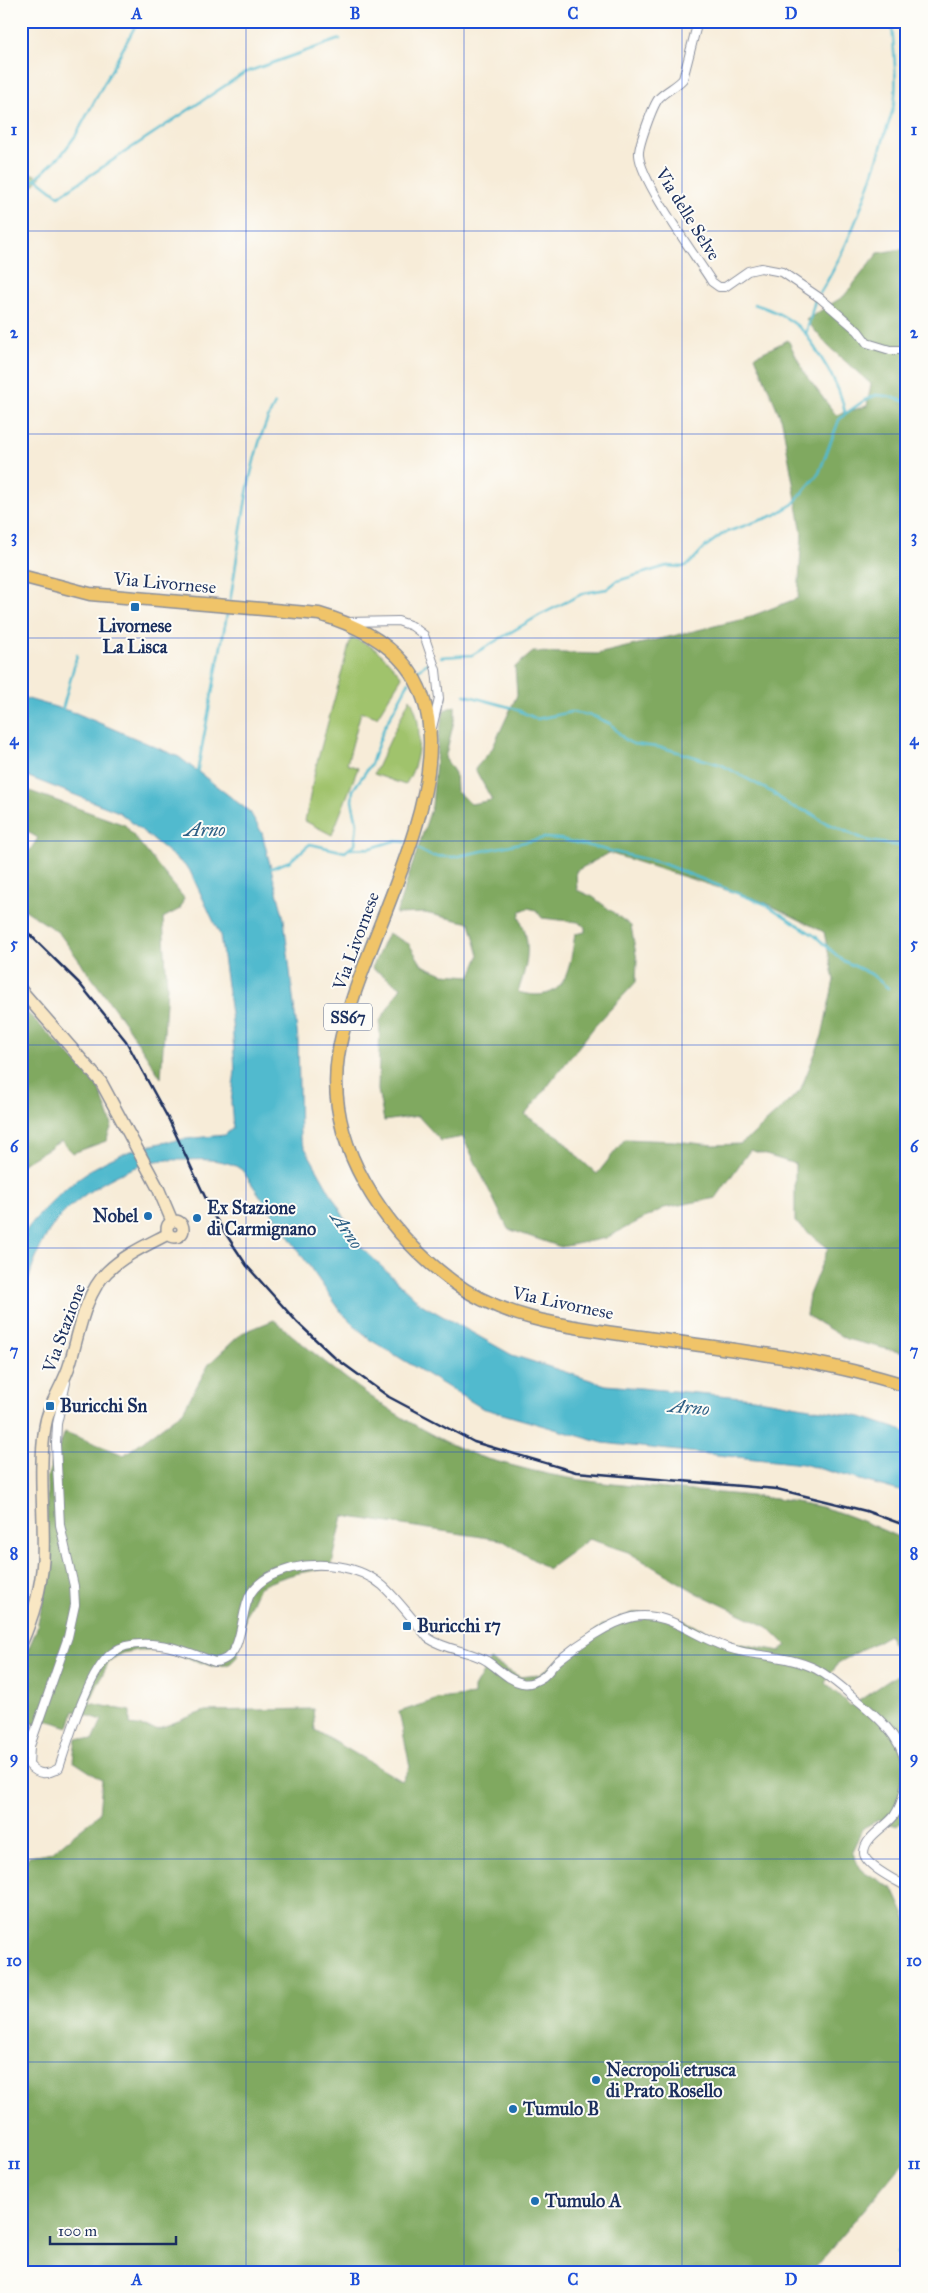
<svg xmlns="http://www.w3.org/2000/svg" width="928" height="2293" viewBox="0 0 928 2293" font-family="'IM FELL Great Primer',serif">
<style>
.green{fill:#a0c36c;stroke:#5e7965}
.forest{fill:#80a960;stroke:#4e6c5f;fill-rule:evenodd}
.water{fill:#51bace;stroke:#367496}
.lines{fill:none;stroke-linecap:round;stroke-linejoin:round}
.stream{stroke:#51bace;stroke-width:2.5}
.street-casing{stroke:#898e9b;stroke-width:10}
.secondary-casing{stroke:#898e9b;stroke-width:14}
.primary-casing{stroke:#898e9b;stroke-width:15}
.street{stroke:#fff;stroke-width:8}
.secondary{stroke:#f9e7c3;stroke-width:11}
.primary{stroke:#f0c469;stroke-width:12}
.rail{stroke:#1b2f5e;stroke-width:2.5}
.grid{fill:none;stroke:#1d4ed8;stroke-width:1;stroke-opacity:0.55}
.poi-dot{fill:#1f6fb2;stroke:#fdfcf7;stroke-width:2}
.labels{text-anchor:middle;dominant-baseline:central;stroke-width:4;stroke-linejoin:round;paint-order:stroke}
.shield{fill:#fdfcf7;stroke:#5f6c8c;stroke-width:1}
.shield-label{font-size:16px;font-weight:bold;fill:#1b2f5e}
.street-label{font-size:18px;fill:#1b2f5e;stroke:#fdfcf7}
.poi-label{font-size:18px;font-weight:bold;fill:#1b2f5e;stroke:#fdfcf7;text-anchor:start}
.water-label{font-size:19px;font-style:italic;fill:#2e6085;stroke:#fdfcf7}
.neatline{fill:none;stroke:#1d4ed8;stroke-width:2}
.grid-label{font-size:16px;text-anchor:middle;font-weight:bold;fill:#1d4ed8}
</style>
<rect width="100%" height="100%" fill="#fdfcf7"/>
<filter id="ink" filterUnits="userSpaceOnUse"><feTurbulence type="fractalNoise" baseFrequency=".02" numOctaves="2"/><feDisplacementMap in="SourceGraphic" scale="10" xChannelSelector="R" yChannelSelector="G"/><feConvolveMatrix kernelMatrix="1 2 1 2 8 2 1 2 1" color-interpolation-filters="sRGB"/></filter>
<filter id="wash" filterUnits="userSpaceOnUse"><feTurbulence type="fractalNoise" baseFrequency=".0096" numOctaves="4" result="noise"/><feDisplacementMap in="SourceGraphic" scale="20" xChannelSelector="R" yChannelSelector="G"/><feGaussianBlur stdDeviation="1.12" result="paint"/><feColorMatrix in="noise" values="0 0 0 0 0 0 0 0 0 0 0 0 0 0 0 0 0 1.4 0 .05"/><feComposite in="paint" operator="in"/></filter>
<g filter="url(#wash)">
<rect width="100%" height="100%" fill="#f7ecd8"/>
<path class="green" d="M21,170L41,177L21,199Z
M351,638C376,645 385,657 402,677L377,717L361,712L347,764L358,768L332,835L305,821L316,766Z
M410,698C424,723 421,762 405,785L374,774Z"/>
<path class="forest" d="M907,248V1354L846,1339L806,1315L809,1295L828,1248L795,1222V1164L750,1150L716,1198L664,1208L606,1238L561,1247L508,1229L463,1137L441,1141L418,1116L384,1121L378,1090L380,1021L401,987L372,968L388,933L409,944L422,965L443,974L471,976L479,956L470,923L425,913L396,914L432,806L438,738L444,710L455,706V717L445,758L455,773L456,791L471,804L492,800L475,769L492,749L517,695L515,667L533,652L597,654L744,619L798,598L802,533L782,421L755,356L788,340L805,374L836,415L867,406L871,384L828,346L806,320L844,296L878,253ZM609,853L764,902L824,932L834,980L822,1036L800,1091L749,1138L740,1144L713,1145L674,1141L625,1139L597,1174L580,1159L560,1137L525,1115L595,1026L636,982L637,960L631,926L593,897L577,890L576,871ZM528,908L536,910L542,918L578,922L585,927V932L575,934C569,971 567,1005 518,992C527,965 533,944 519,917L521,911Z
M21,788L125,825L184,898L180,909L163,918L167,987L161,1078L125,1023L59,933L21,907V864L38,838L21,828Z
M21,1006L97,1083L112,1125L106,1141L73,1153L61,1141L21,1165Z
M274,1320C336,1372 401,1426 478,1456C490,1460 503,1463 514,1466C611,1493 710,1486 807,1504C841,1510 876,1527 907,1541V1817L897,1826L878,1820L863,1828L852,1851L860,1869L893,1889L907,1920V2158L812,2272H21V1874L29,1856L52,1852L99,1814L102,1780L73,1761L76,1738L93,1740L102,1720L74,1711L69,1727L46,1720L41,1725L21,1722V1666L36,1631L47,1584V1477L65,1432L124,1455L183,1411L209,1364L242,1333ZM343,1516L502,1540L548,1569L589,1539L628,1552L697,1593L768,1627L787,1646L780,1651L736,1643L669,1615L633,1613L603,1625L539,1675L520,1677L490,1660L474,1688V1695L438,1699L399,1712L410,1767L402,1781L315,1730L313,1709L205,1711L157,1729L130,1725V1711L89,1703L109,1661L122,1653L139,1650H162L212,1666L229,1665L237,1657L246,1615L259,1587C283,1576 304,1570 331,1569ZM889,1635L903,1671L851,1706L825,1683L838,1663Z"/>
<path class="water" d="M21,697L76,713L179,757L250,812L262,833L284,919L298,1040L300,1139L361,1247L421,1304L512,1355L606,1385L753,1398L861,1417L907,1432V1493L803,1464L603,1443L482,1408L369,1339L342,1313L242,1170C228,1159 203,1159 187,1160C175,1160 163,1159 152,1162C115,1172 71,1198 49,1231C34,1256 26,1285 21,1314C21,1295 18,1258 21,1241C24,1230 39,1215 46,1207C103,1149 148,1142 225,1135L233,1128L231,1102L235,1071L232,1021L220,935L189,869L119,812L21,774Z"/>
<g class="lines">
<path class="stream" d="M36,178L59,196L244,73L340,39
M21,193L62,154L76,135L138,21
M820,293C850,245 869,189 885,134C889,122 894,110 895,97C897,72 893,47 892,21
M815,300L806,334C821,359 841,384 845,414
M754,304C774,310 792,319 806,334
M230,601C241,542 246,456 275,404
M441,657L472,655L540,615L584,593L607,589L617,581L667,566L683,567L689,564L705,547L724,533L775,515L793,504L819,473L839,420L845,414L865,400L876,395L887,396L907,402
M418,670L430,661
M465,695L513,708L537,719L571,712L593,716L611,724L625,740L633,744L664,748L722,765L773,793L790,806L811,813L822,821L868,841L907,847
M62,711L77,655
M197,773L228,609
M416,848L431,856L454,857L544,838L560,839L661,863L765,904L815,936L842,960L871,974L888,988
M350,849L371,848L394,841L405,842
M269,869L290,861L310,844L345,852L355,844L357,823L352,801L353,790L371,764L384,728L409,682
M897,2253L907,2245"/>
</g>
</g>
<g filter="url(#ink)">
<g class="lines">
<defs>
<path id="street" d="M698,21L683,79C676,87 667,90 659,98C653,105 638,146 639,155C641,182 695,255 712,282L719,287H725L748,271L761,268L782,272L820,298L858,331L867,343L890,350H907
M347,622L398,621L412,626L424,635L436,670L439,699L431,732
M66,1383L57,1424L56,1444L60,1525L74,1586L75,1605L68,1637L30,1746L29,1765C39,1776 47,1775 59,1768C69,1738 88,1672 112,1653C124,1643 145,1643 160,1645C178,1647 198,1656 215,1662C246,1659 238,1614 251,1593C261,1578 276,1573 292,1568C321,1561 359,1565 383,1586C399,1601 414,1621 428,1638C447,1651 469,1650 487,1661C499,1669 508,1680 522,1683C529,1685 537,1681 543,1677C549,1672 553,1665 559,1660C577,1645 610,1622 633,1617C665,1611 690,1633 718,1644C749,1658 785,1653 816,1669C829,1676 841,1686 852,1696C882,1719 916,1749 904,1792C902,1800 899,1809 894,1816C886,1827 864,1837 864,1853C864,1865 897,1881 907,1887"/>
<path id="secondary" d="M21,990L101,1082L158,1188L172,1221
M167 1229a8 8 0 1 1 16 0a8 8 0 1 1-16 0Z
M21,1644C33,1617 41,1589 43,1560C45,1516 38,1471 45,1427C48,1404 64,1385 70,1363C79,1334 84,1295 107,1272C124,1255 147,1245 168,1234"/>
<path id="primary" d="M21,576L90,594L319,614C546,679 358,917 338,1056C325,1145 384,1230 452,1281C508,1323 581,1328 648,1338C735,1350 823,1359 907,1386"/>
</defs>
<use href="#street" class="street-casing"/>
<use href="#secondary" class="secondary-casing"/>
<use href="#primary" class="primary-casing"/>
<use href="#street" class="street"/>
<use href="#secondary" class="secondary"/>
<use href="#primary" class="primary"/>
<path class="rail" d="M21,926L79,983L126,1041L169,1120L214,1216L247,1266L297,1322L334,1357L389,1397L474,1442L576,1472L777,1489L866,1511L907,1526"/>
</g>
</g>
<path class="grid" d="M246,21V2272M464,21V2272M682,21V2272M21,231H907M21,434H907M21,638H907M21,841H907M21,1045H907M21,1248H907M21,1452H907M21,1655H907M21,1859H907M21,2062H907"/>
<g class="poi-dot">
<rect x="130" y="602" width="10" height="10" rx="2.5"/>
<circle cx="148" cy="1216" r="5"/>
<circle cx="197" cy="1218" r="5"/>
<rect x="45" y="1401" width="10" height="10" rx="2.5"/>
<rect x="402" y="1621" width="10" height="10" rx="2.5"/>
<circle cx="596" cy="2080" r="5"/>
<circle cx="513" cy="2109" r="5"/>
<circle cx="535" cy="2201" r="5"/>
</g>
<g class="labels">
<rect class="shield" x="324" y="1003.5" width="48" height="27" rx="4"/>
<g class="shield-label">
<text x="348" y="1017">SS67</text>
</g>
<g class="street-label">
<text transform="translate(688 214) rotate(58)">Via delle Selve</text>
<text transform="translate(165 583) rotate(5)">Via Livornese</text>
<text transform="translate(356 941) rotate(-70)">Via Livornese</text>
<text transform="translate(563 1303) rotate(12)">Via Livornese</text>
<text transform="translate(64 1328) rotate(-70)">Via Stazione</text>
</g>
<g class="poi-label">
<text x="135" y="626" text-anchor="middle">Livornese<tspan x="135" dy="21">La Lisca</tspan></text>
<text x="207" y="1208">Ex Stazione<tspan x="207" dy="21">di Carmignano</tspan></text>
<text x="138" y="1216" text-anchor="end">Nobel</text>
<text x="60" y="1406">Buricchi Sn</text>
<text x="417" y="1626">Buricchi 17</text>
<text x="606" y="2070">Necropoli etrusca<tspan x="606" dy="21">di Prato Rosello</tspan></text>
<text x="523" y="2109">Tumulo B</text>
<text x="545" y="2201">Tumulo A</text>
</g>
<g class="water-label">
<text x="205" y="829">Arno</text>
<text transform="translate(347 1230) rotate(55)">Arno</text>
<text transform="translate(689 1407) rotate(5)">Arno</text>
</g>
</g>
<rect width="928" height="2293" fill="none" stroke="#fdfcf7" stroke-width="55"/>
<path d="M50 2236v8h126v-8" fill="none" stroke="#1b2f5e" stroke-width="2.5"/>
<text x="58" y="2236" font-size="15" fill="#1b2f5e" stroke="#fdfcf7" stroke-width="4" paint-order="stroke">100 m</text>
<rect x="28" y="28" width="872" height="2238" class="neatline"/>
<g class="grid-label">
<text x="137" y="19">A</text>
<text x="355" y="19">B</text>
<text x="573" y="19">C</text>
<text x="791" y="19">D</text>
<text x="14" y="135">1</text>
<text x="914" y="135">1</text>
<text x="14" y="338">2</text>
<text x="914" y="338">2</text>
<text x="14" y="542">3</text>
<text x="914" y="542">3</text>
<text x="14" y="745">4</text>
<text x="914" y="745">4</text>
<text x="14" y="949">5</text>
<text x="914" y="949">5</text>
<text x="14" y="1152">6</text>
<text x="914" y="1152">6</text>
<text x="14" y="1356">7</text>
<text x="914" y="1356">7</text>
<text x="14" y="1559">8</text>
<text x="914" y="1559">8</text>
<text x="14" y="1763">9</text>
<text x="914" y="1763">9</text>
<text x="14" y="1966">10</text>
<text x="914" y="1966">10</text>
<text x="14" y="2169">11</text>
<text x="914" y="2169">11</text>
<text x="137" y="2285">A</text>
<text x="355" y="2285">B</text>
<text x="573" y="2285">C</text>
<text x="791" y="2285">D</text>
</g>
</svg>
